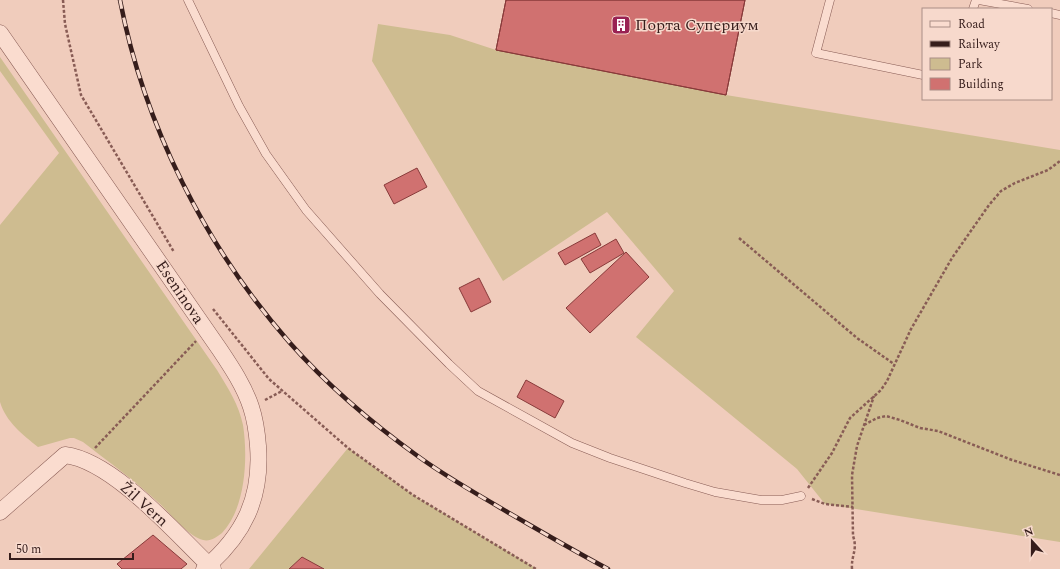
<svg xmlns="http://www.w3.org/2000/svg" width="1060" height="569" viewBox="0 0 1060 569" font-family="Spectral,serif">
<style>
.green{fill:#cebc90}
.building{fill:#d07170;stroke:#883a3a}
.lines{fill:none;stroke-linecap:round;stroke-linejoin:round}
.lane-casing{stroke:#885c55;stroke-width:9}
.street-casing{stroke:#885c55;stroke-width:17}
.path{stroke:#885c55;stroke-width:2.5;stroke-dasharray:3 2;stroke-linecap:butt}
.lane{stroke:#fadccf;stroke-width:8}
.street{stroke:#fadccf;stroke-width:16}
.rail-casing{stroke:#361d1b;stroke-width:4.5}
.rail{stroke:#f7d9cc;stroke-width:3;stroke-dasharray:9;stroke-linecap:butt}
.labels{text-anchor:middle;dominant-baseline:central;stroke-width:3;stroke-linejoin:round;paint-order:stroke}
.poi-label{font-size:16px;fill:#361d1b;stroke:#f7d9cc;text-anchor:start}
.street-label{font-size:16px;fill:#361d1b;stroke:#f7d9cc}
</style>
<rect width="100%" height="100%" fill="#f0ccbc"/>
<path class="green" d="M378,24L450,35L496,50L726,95L1060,150V542L825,504L797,469L636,337L674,291L607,212L503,281L372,61Z
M0,57L217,370C228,388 239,405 243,425C248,457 246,508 222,533C217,537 210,542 203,540C189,537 170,513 159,503C135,481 109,462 83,442L74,438H70L38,447C23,435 6,422 0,402V225L59,153L0,71Z
M348,448L413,495L537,569H324L302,557L289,569H249Z"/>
<path class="building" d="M506,0H745L726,95L496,50Z
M506,0H745L726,95L496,50Z
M417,168L427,187L394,204L384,185Z
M595,233L601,245L565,265L558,253Z
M616,239L624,253L590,273L581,259Z
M626,252L649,277L590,333L566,308Z
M479,278L491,302L471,312L459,288Z
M526,380L564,401L555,418L517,397Z
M153,535L187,564L181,569H122L117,564Z
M302,557L324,569H289Z"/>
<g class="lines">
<defs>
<path id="lane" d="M188,0L239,106L266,154L306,210L380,294L449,364L478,391L572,443L610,458L685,483L715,492L761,500H782L801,496
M830,0L816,53L923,75
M979,0L1028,9
M973,9L976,0
M1051,13L1060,15"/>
<path id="street" d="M0,33L220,350C232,368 244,386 251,407C255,419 257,433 258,446C262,498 244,535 204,569
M0,512L65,455C114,461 177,535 213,569"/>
</defs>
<use href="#lane" class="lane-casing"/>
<use href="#street" class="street-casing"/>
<path class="path" d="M63,0L65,24L81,95L174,252
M739,238L857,338L894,364
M213,309L269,379L348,448L413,495L536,569
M265,400L282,391
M864,425L877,418L886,416L900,420L920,428L938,431L1012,460L1060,475
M95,448L196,341
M808,488L832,453L850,418L881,390L887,381L911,329L952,258L989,205L1001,191L1015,183L1048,170L1060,161
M812,499L825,504L853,507
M852,569C851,555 858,550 853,536L852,475L857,446L874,396"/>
<use href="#lane" class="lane"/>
<use href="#street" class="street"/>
<defs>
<path id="rail" d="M120,0C144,125 206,248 290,343C328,386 373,424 419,457C448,478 479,495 509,513C542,532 574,551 608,569"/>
</defs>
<use href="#rail" class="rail-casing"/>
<use href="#rail" class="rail"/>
</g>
<defs>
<symbol id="building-square" viewBox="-11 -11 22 22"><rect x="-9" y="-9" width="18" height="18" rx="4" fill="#992253" stroke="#f7d9cc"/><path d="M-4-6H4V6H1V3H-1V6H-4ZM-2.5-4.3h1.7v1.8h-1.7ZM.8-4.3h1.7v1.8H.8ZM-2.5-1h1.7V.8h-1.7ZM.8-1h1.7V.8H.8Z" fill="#fff"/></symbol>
</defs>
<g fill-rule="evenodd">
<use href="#building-square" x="610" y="14" width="22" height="22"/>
</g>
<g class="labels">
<g class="poi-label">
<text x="635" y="25">Порта Супериум</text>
</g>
<g class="street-label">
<text transform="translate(180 292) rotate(56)">Eseninova</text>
<text transform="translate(144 504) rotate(42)">Žil Vern</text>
</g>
</g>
<rect x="922" y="8" width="130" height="92" fill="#f7d9cc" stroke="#aa8e85"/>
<rect x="930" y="21" width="20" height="6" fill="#fadccf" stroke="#aa8e85"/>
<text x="958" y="28" font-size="12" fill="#361d1b">Road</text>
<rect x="930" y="41" width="20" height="6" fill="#361d1b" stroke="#aa8e85"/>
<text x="958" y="48" font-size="12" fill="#361d1b">Railway</text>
<rect x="930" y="58" width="20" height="12" fill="#cebc90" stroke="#aa8e85"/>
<text x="958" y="68" font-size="12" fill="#361d1b">Park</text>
<rect x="930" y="78" width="20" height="12" fill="#d07170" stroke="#aa8e85"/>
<text x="958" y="88" font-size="12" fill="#361d1b">Building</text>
<g transform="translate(1032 541) rotate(339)" stroke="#f7d9cc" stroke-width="3" paint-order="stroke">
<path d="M0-3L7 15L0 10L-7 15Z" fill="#361d1b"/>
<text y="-6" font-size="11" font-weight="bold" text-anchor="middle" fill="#361d1b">N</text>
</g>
<path d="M10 553v6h123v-6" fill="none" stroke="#361d1b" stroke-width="2"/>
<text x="16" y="553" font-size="12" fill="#361d1b" stroke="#f7d9cc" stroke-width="3" paint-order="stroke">50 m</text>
</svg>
